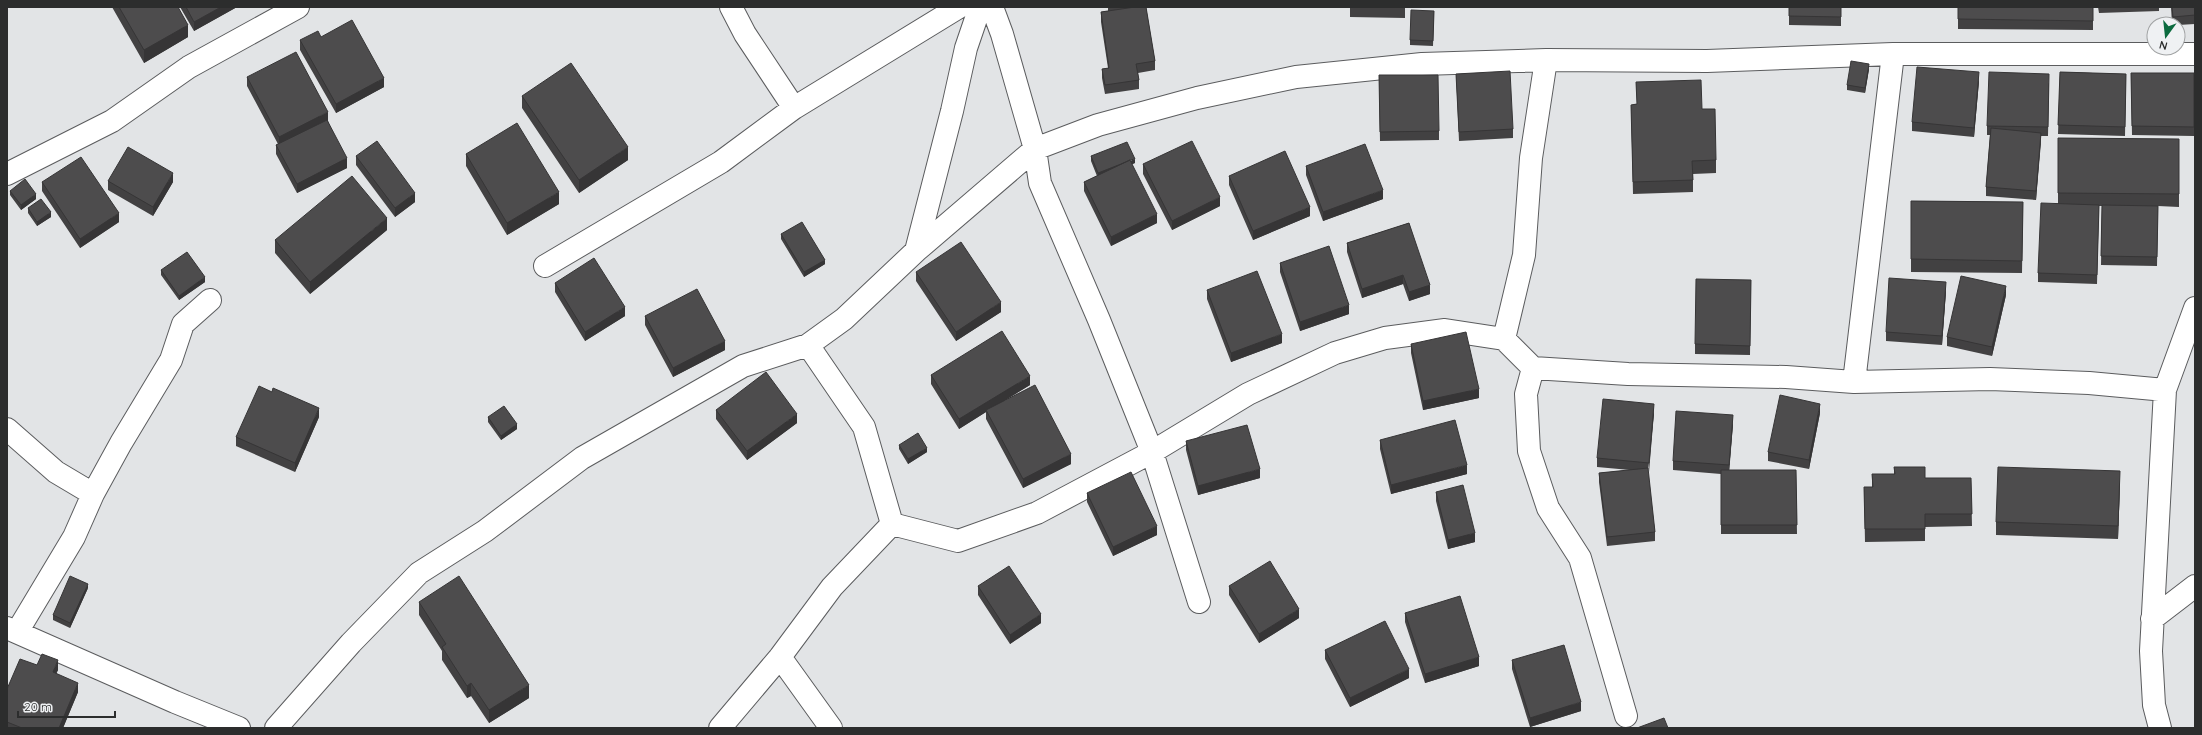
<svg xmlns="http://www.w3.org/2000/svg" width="2202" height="735" viewBox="0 0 2202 735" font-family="Quicksand,sans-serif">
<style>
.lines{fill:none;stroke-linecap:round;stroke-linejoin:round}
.minor-casing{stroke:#5b5c5e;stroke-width:24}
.minor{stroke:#fff;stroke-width:22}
.wall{fill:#424142}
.shaded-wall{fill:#363536}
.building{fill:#4d4c4d;stroke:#363536}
</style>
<rect width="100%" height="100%" fill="#e2e4e6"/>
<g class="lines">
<defs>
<path id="minor" d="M731,7L745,34L794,108
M992,7L1002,34L1035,149L1040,183L1099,320L1152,452L1199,602
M7,174L112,121L189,67L298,7
M916,251L952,111L966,48L980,7
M545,266L721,162L794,108L959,7
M1504,339L1524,255L1531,158L1546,60
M808,345L844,319L916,251L1035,149L1098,125L1197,98L1296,77L1422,64L1546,60L1707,61L1893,54H2195
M1533,368L1526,394L1529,451L1548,508L1580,558L1626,716
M1854,382L1893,54
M7,429L56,472L93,494
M892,524L958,541L1037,513L1152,452L1248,394L1335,353L1385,338L1445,330L1504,339L1533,368L1628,374L1786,377L1854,382L1990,379L2089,383L2165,390
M2152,619L2195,586
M7,628L175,702L239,728
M17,632L74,537L93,494L121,443L171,360L183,324L210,300
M780,657L831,728
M276,728L351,643L419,573L485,531L582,458L743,366L808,345L864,427L892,524
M720,728L780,657L832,587L892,524
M2160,728L2154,705L2151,651L2165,390L2195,308"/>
</defs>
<use href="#minor" class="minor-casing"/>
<use href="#minor" class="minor"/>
</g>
<path class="wall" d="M112,7H178L188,37L144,63Z
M180,7H237L194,31Z
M1108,7H1146L1155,61V70L1138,73L1139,80V89L1105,94L1102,78V69L1108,68L1101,22V12L1108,11Z
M1350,7H1405V18L1350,17Z
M1789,7H1841V26L1789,25Z
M1958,7H2093V30L1958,29Z
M2098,7H2159V11L2099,13Z
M2171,7H2195V24L2178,25V24H2172Z
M1434,11L1433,46L1410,45V40Z
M321,37L384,87L336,113L300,50V40Z
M1869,69L1865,93L1847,90V85Z
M2060,72L2126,74L2125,136L2058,134Z
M2131,73H2194V136L2132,135Z
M1456,74L1513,129V138L1459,141Z
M1379,75L1439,131V140L1380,141Z
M247,77L328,121L347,168L297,193L276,154V145L278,144L247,86Z
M1979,81L1974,137L1912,131V122Z
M1636,82L1702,109L1716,160V173L1693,174V192L1633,194L1631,105L1637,104Z
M2049,83L2048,136H2041L2036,200L1986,196V187L1990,135H1987V126Z
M522,96L628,160L579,193L522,108Z
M2058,138L2179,139V207L2158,206L2157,266L2101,265L2102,206H2099L2097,284L2038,282V273L2058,204Z
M466,154L559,204L507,235L466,166Z
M356,156L415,202L395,217L356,165Z
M1091,156L1135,163L1132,164L1157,223L1111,246L1084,191V182L1097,176L1091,161Z
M1143,164L1220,206L1172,230L1143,174Z
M1306,166L1383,199L1323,221L1306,175Z
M1229,176L1310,216L1253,240L1229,185Z
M108,181L173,182L153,216L108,190Z
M42,182L119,222L80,248L42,191Z
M10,191L36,199L21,210L10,195Z
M1911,201L2023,202L2022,273L1911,272Z
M28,208L51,217L37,226L28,213Z
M1409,223L1430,294L1409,301L1403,284L1362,298L1347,252V243Z
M387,230L310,294L275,253V240Z
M781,234L825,264L804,277L781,239Z
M1280,263L1349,314L1300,331L1280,272Z
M161,270L205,282L179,300L161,275Z
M916,272L1001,312L956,341L916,281Z
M1751,280L1750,355L1695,354V344Z
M555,283L625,316L585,341L555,292Z
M1207,290L1282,343L1231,362L1207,299Z
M1946,291L1942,345L1886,341V332Z
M2006,295L1992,356L1947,346V337Z
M645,316L725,350L673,377L645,325Z
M1411,344L1479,398L1423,410L1411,353Z
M931,375L1030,385L1004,401L1071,464L1023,488L986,419V412L959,429L931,384Z
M716,410L797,423L747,460L716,419Z
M1654,413L1648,472L1655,532V541L1607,546L1599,482V473L1630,470L1597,467V458Z
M1820,413L1809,469L1768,461V452Z
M319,417L295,472L236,446V437Z
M488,417L517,429L501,440L488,422Z
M1733,424L1729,470H1796L1797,534H1721V474L1673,470V461Z
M1380,440L1467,474L1391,494L1380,449Z
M1186,441L1260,478L1198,495L1186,450Z
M899,445L927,452L908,464L899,449Z
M1894,467L1925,478H1971L1972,526L1925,527V541L1865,542L1864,487H1872V474H1894Z
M2120,484L2118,539L1996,535V522Z
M1436,492L1475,542L1448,549L1436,501Z
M1087,493L1157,535L1113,556L1087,502Z
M978,586L1041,623L1010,644L978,595Z
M1229,586L1299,618L1259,643L1229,595Z
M88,588L70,628L53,620V615Z
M419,602L529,698L489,723L471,696L467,698L442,660V651L419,615Z
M1405,613L1479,666L1425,683L1405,622Z
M1325,650L1409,678L1350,707L1325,659Z
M1512,660L1581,711L1530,727L1512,669Z
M37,665L58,670L56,673L78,692L63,728H7V689Z"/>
<path class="shaded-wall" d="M221,7H237L194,31V22Z
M188,25V37L144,63V50Z
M1869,64V69L1865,93V88Z
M1979,72V81L1974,137V128Z
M384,78V87L336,113V104Z
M328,112V121L279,146V137Z
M2041,133V142L2036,200V191Z
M628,147V160L579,193V180Z
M347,158V168L297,193V184Z
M1135,159V163L1098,178V173Z
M173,173V182L153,216V207Z
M1383,190V199L1323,221V212Z
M559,192V204L507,235V223Z
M415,193V202L395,217V208Z
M36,194V199L21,210V205Z
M1220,197V206L1172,230V221Z
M1310,207V216L1253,240V231Z
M51,212V217L37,226V222Z
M119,213V222L80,248V239Z
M1157,214V223L1111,246V237Z
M387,218V230L310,294V282Z
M825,260V264L804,277V272Z
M1403,275V284L1362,298V289Z
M205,277V282L179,300V296Z
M1946,282V291L1942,345V336Z
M1430,285V294L1409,301V292Z
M2006,286V295L1992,356V347Z
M1001,302V312L956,341V332Z
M1349,305V314L1300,331V322Z
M625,307V316L585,341V332Z
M1282,334V343L1231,362V353Z
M725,341V350L673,377V368Z
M1030,376V385L987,411L986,410V412L959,429V419Z
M1479,389V398L1423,410V401Z
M1654,404V413L1649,472V463Z
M1820,404V413L1809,469V460Z
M319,408V417L295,472V463Z
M797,414V423L747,460V451Z
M1733,415V424L1729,474V465Z
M517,424V429L501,440V436Z
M927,448V452L908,464V459Z
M1071,454V464L1023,488V479Z
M1467,465V474L1391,494V485Z
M1260,469V478L1198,495V486Z
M2120,471V484L2118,539V526Z
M1157,526V535L1113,556V547Z
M1475,533V542L1448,549V540Z
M88,584V588L70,628V623Z
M1299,609V618L1259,643V634Z
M1041,614V623L1010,644V635Z
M1479,657V666L1425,683V674Z
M58,660V670L53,681V672Z
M1409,669V678L1350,707V698Z
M78,683V692L63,728H59Z
M471,683V696L467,698V686Z
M529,685V698L489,723V710Z
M1581,702V711L1530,727V718Z"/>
<path class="building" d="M119,7H178L188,25L144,50Z
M186,7H221L194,22Z
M1135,7H1146L1155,61L1136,64L1139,80L1105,85L1102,69L1109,68L1101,12Z
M1789,7H1841V17L1789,16Z
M1958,7H2093V21L1958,19Z
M2172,7H2195V15L2173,17Z
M1411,10L1434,11L1433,41L1410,40Z
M352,20L384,78L336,104L300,40L318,31L321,37Z
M296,52L328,112L279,137L247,77Z
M1851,61L1869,64L1865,88L1847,85Z
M571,63L628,147L579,180L522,96Z
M1917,67L1979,72L1974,128L1912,122Z
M1510,71L1513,129L1459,132L1456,74Z
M1989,72L2049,74L2048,127L1987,126Z
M2060,72L2126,74L2125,127L2058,125Z
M2131,73H2194V127L2132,126Z
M1379,75H1438L1439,131L1380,132Z
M1701,80L1702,109H1715L1716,160L1692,161L1693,180L1633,182L1631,105L1637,104L1636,82Z
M327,120L347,158L297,184L276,145Z
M517,123L559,192L507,223L466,154Z
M1991,128L2041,133L2036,191L1986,187Z
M2058,138L2179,139V194L2058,193Z
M377,141L415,193L395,208L356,156Z
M1192,141L1220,197L1172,221L1143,164Z
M1127,142L1135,159L1130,160L1121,164L1098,173L1091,156Z
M1365,144L1383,190L1323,212L1306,166Z
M128,147L173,173L153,207L108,181Z
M1285,151L1310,207L1253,231L1229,176Z
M81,157L119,213L80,239L42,182Z
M1130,160L1157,214L1111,237L1084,182Z
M352,176L387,218L310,282L275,240Z
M25,179L36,194L21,205L10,191Z
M41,199L51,212L37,222L28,208Z
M1911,201L2023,202L2022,261L1911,259Z
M2041,203L2099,205L2097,275L2038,273Z
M2102,205L2158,206L2157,257L2101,256Z
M802,222L825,260L804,272L781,234Z
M1409,223L1430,285L1409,292L1403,275L1362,289L1347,243Z
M961,242L1001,302L956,332L916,272Z
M1329,246L1349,305L1300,322L1280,263Z
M187,252L205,277L179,296L161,270Z
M594,258L625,307L585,332L555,283Z
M1257,271L1282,334L1231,353L1207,290Z
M1961,276L2006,286L1992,347L1947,337Z
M1889,278L1946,282L1942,336L1886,332Z
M1696,279L1751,280L1750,346L1695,344Z
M697,289L725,341L673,368L645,316Z
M1002,331L1030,376L959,419L931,375Z
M1466,332L1479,389L1423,401L1411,344Z
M766,372L797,414L747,451L716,410Z
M1035,385L1071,454L1023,479L986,410Z
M259,386L272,392L273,388L319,408L295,463L236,437Z
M1780,395L1820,404L1809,460L1768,452Z
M1603,399L1654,404L1649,463L1597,458Z
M504,406L517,424L501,436L488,417Z
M1676,411L1733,415L1729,465L1673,461Z
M1455,420L1467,465L1391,485L1380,440Z
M1247,425L1260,469L1198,486L1186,441Z
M918,433L927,448L908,459L899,445Z
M1894,467H1925V478H1971L1972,514H1925V529H1865L1864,487H1873L1872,474H1895Z
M1998,467L2120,471L2118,526L1996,522Z
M1648,468L1655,532L1607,537L1599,473Z
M1721,470H1796L1797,525H1721Z
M1131,472L1157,526L1113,547L1087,493Z
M1463,485L1475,533L1448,540L1436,492Z
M1270,561L1299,609L1259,634L1229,586Z
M1009,566L1041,614L1010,635L978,586Z
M70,576L88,584L70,623L53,615Z
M459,576L529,685L489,710L471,683L467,686L442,647L446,644L419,602Z
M1460,596L1479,657L1425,674L1405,613Z
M1385,621L1409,669L1350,698L1325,650Z
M1564,645L1581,702L1530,718L1512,660Z
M42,654L58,660L53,672L78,683L59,728H22L7,722V689L20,659L37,665Z
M1664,718L1668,728H1637Z"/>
<rect width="2202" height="735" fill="none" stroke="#2c2d2d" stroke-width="16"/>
<g transform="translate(2166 36) rotate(195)"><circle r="19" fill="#eff1f3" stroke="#a1a3a4"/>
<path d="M0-3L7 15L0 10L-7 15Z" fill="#0b6b3f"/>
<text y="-6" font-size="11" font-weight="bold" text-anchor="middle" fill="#2c2d2d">N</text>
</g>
<path d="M18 711v6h97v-6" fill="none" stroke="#2c2d2d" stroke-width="2"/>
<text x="24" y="711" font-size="12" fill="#2c2d2d" stroke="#eff1f3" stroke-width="3" paint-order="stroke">20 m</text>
</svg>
